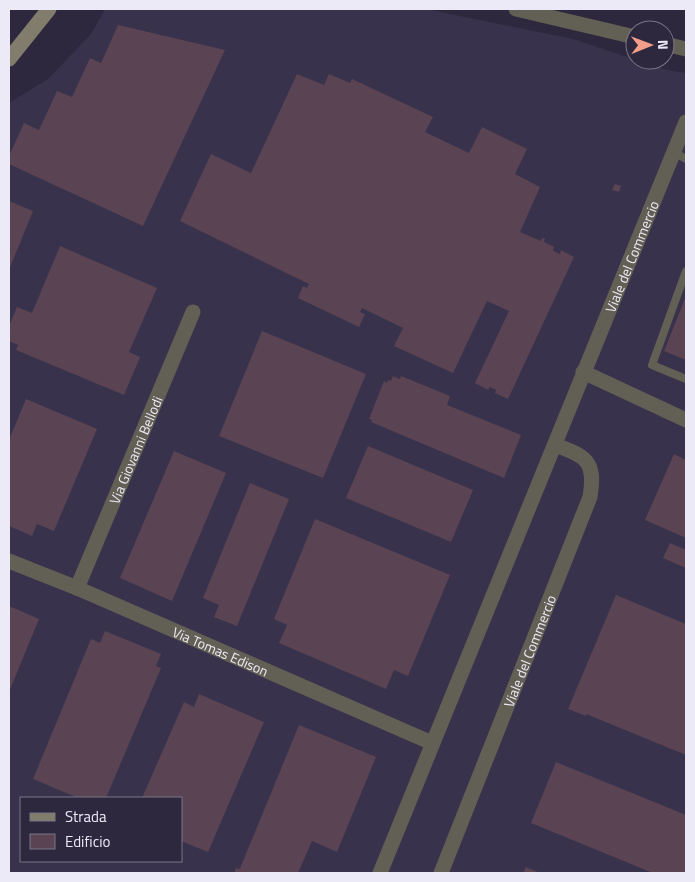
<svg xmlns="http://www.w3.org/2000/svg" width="695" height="882" viewBox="0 0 695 882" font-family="'Titillium Web',sans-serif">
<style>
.built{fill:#38324c;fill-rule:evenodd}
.building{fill:#5a4453}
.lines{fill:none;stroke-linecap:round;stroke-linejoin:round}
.lane{stroke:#626055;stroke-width:8}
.street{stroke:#626055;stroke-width:15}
.secondary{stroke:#817c6b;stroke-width:15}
.labels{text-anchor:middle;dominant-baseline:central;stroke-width:4.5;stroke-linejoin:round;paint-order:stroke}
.street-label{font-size:14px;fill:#edeaf8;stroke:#2d283d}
</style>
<rect width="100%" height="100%" fill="#2d283d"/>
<path class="built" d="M105,9H426L573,39L667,70L686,73V873H9V103L48,79L91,34ZM21,798H181V861H21Z"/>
<path class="building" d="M118,25L225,50L143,226L9,164V156L24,123L39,130L57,91L72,97L90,58L101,63Z
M297,74L324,85L329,74L350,83L352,79L433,117L425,132L469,153L482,127L527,149L515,174L540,187L520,232L541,241L542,238L545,239L544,242L554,247L553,251L560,254L561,250L574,257L508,399L495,393L496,390L490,387L488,390L475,383L509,311L487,301L453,373L394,346L403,328L362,308L360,312L365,314L359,327L298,298L303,286L307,288L309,284L180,221L211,154L251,173Z
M615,184L621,186L619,192L612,190Z
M9,201L33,211L9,270Z
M60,246L157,288L129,352L140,357L124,395L16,350L18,345L9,341V326L17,307L32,313Z
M686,296V360L664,351Z
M262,331L366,374L323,478L219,436Z
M393,376L400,379L401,376L450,396L447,405L521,435L504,478L371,422L372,420L369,419L384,381L387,383L388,380L391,381Z
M26,399L97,429L54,531L37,524L32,536L9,526V440Z
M368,446L473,490L451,542L346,498Z
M174,451L226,473L172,601L120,578Z
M674,454L686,460V538L645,520Z
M250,483L289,499L237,626L214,617L219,605L203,598Z
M315,519L450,575L408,676L394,670L386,689L279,643L287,625L274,619Z
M670,543L686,550V568L663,558Z
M616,595L686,624V755L586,714V716L568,709Z
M9,606L39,619L9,692Z
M105,631L161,654L156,666L161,668L106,798H78L33,779L91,639L100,643Z
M199,694L264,722L208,852L181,841V798H142L184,702L194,707Z
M299,725L376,757L337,852L312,841L298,873H234L236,868L240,869L241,866Z
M556,762L686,815V873H653L531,823Z
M526,867L540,873H523Z"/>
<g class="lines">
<path class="lane" d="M674,152L686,159
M686,271L652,365L686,379"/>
<g class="street">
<path d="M516,9L635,37"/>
<path d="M665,44L686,49"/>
<path d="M583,372L686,420"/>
<path id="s1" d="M9,561L77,588L432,743"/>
<path id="s2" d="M77,588L193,312"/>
<path id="s3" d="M380,873L686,122"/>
<path id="s4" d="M441,873L590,497C596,461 586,456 555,445"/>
</g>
<path class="secondary" d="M9,59L49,9"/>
</g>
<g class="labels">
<g class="street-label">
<text stroke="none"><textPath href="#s3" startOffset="666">Viale del Commercio</textPath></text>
<text stroke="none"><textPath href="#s2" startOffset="150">Via Giovanni Bellodi</textPath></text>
<text stroke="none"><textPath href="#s1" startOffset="230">Via Tomas Edison</textPath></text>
<text stroke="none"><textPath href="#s4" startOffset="239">Viale del Commercio</textPath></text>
</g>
</g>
<rect width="695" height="882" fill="none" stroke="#edeaf8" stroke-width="20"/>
<rect x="20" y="797" width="162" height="65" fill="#2d283d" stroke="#7a7688"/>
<rect x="30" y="813" width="25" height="8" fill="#817c6b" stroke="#7a7688"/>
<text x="65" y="822" font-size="15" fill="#edeaf8">Strada</text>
<rect x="30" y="834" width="25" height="15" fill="#5a4453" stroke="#7a7688"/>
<text x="65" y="847" font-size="15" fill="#edeaf8">Edificio</text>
<g transform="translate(650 45) rotate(89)"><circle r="24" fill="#2d283d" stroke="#7a7688"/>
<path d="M0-4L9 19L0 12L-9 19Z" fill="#f49e8a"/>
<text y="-8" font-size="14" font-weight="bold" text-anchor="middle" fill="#edeaf8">N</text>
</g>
</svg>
